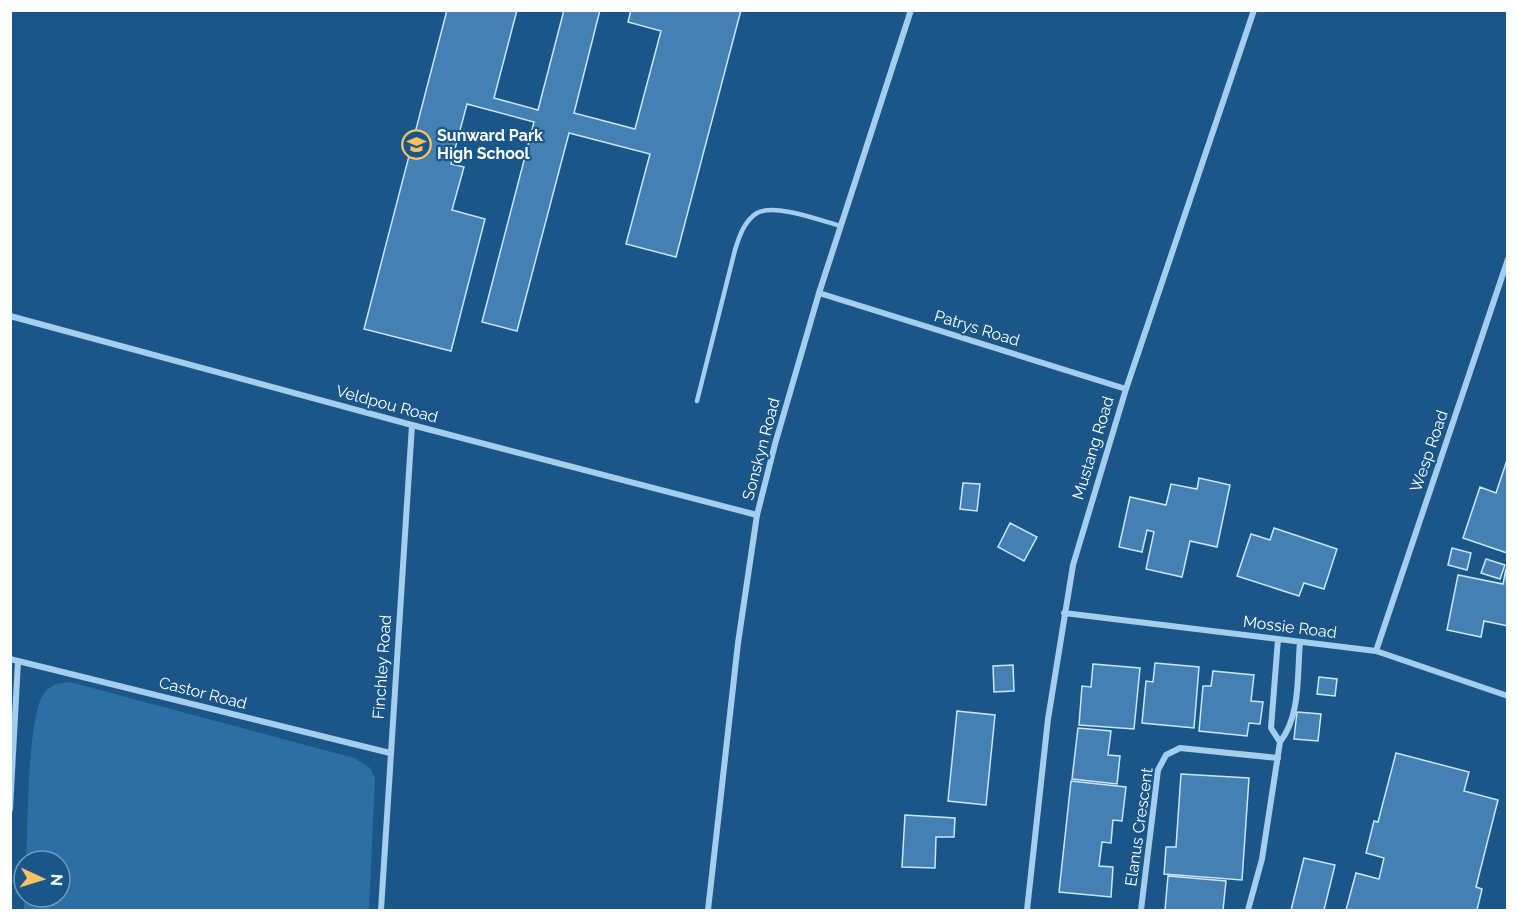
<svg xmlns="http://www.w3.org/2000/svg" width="1518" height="921" viewBox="0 0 1518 921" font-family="Raleway,sans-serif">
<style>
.green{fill:#2b6fa5}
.building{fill:#4480b2;stroke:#cae4f9;stroke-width:1.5}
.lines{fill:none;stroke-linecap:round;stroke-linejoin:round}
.lane{stroke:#a5cdec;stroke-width:4.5}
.street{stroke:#a5cdec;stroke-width:6}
.labels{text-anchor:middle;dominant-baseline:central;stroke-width:4.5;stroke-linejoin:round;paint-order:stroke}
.poi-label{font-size:16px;font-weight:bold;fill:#fff;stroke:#1b5689;text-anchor:start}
.street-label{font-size:16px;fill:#fff;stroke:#1b5689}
</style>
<rect width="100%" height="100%" fill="#1b5689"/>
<path class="green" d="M70,682L354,758L370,768L375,778L369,910H24V897H60V861H26C28,829 27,712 45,692C52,684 60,683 70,682Z"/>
<path class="building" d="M447,10H517L494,98L538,110L564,10H600L574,113L635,129L661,31L628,22L631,10H741L676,257L626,244L650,154L569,133L517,331L482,322L534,122L467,104L451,164L464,167L452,210L485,219L451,351L364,329Z
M1508,457V550L1507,553L1463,538L1480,487L1496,493Z
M1199,478L1230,485L1217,547L1190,541L1182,577L1146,569L1154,532L1147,530L1142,552L1119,547L1130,497L1166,505L1171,484L1197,489Z
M963,483L980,484L977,511L960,509Z
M1010,523L1037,537L1024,561L998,547Z
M1274,528L1337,549L1324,589L1304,583L1299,596L1237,576L1251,534L1270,540Z
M1452,548L1471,553L1467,570L1448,565Z
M1486,559L1505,565L1500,579L1481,573Z
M1506,569L1508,626L1484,621L1481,637L1447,630L1458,575L1503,584Z
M1155,663L1199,667L1194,728L1142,723L1146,681L1153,682Z
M1093,664L1140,668L1134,729L1079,725L1082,686L1091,687Z
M1013,665L1014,691L994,692L993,666Z
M1213,671L1254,675L1251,701L1263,702L1260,724L1249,723L1247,736L1199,731L1203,686H1211Z
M1319,677L1337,679L1335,696L1317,694Z
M957,711L995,715L986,805L948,801Z
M1297,712L1321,714L1318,741L1294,739Z
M1078,728L1111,731L1108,755L1120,756L1117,784L1072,779Z
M1396,753L1469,772L1464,791L1498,800L1476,887L1482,889L1477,910H1346L1356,873L1379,879L1384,858L1366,853L1374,821L1378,822Z
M1181,774L1249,778L1242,880L1164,874L1166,847H1176Z
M1071,781L1126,787L1122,821L1113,820L1111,843L1102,842L1099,866L1113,867L1111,897L1059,892Z
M905,815L955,818L954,837H936L935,868L902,867Z
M1304,858L1335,865L1324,910H1291Z
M1168,876L1226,881L1223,910H1165Z"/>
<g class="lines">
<path class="lane" d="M697,401L735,250C739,237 744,221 757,213C775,203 822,221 841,226"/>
<path class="street" d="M819,293L1126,389
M10,316L412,425L757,515
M1064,613L1376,651L1508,696
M1278,639L1271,728L1280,742
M1376,651L1508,259
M10,659L390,753
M10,809L18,661
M381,910L412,425
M708,910L738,643L757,515L775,444L819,293L911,10
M1027,910L1048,719L1073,565L1126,389L1254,10
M1141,910L1158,770L1166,755L1180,748L1278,758
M1248,910L1262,859L1280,742C1301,715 1297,675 1300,642"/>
</g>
<defs>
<symbol id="school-ring" viewBox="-11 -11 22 22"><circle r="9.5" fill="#1b5689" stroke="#fec162" stroke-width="1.5"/><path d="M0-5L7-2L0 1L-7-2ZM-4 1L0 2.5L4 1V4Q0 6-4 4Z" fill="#fec162"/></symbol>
</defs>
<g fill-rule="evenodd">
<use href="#school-ring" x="400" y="128" width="33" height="33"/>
</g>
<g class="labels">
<g class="poi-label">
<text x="437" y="135">Sunward Park<tspan x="437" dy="18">High School</tspan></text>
</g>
<g class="street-label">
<text transform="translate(977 328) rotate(17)">Patrys Road</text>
<text transform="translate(387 404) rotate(15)">Veldpou Road</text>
<text transform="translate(1093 448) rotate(-73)">Mustang Road</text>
<text transform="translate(761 449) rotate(-75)">Sonskyn Road</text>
<text transform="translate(1429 451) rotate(-71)">Wesp Road</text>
<text transform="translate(1290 627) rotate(7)">Mossie Road</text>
<text transform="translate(382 667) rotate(-86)">Finchley Road</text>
<text transform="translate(203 693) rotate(14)">Castor Road</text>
<text transform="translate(1139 827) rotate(-82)">Elanus Crescent</text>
</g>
</g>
<rect width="1518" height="921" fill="none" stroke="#ffffff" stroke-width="24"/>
<g transform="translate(42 879) rotate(94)"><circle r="28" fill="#1b5689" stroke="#769ab8" stroke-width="1.5"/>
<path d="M0-4.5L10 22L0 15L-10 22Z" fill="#fec162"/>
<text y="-9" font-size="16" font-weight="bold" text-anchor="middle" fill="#ffffff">N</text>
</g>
</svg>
